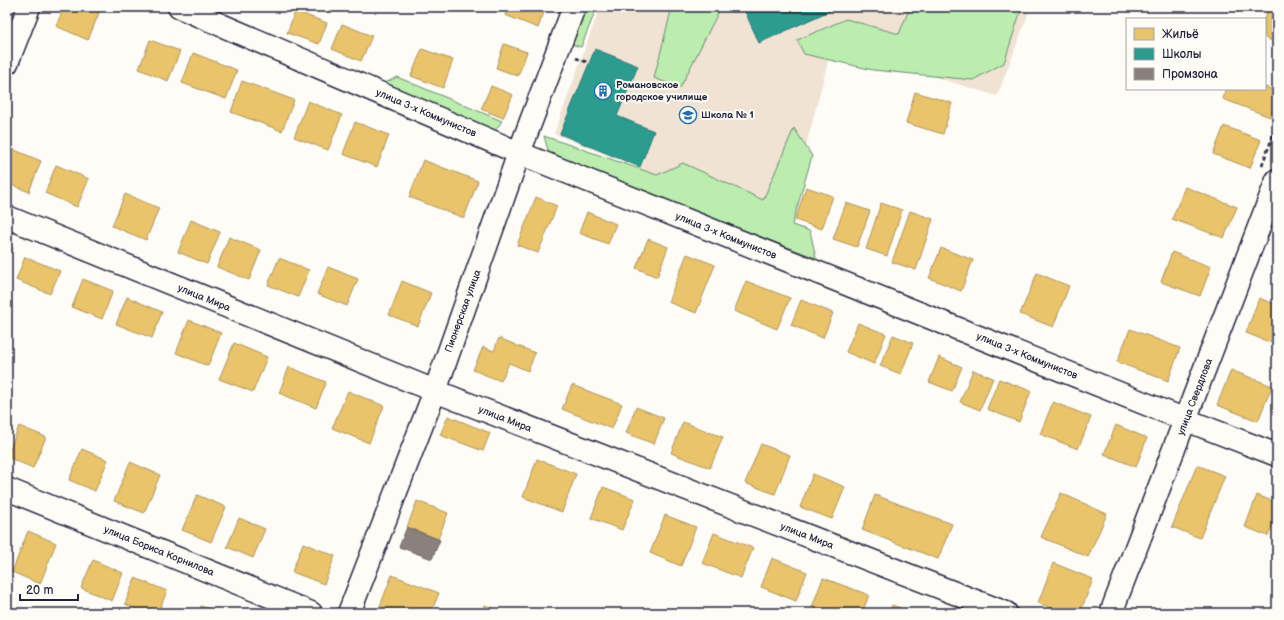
<svg xmlns="http://www.w3.org/2000/svg" width="1284" height="620" viewBox="0 0 1284 620" font-family="'Balsamiq Sans',sans-serif">
<style>
.built{fill:#f0e3d4}
.green{fill:#baedae;stroke:#6e8874}
.homes{fill:#e9c46a;stroke:#ad935c}
.schools{fill:#2a9d8f;stroke:#287876}
.industry{fill:#8a817c;stroke:#6b6468}
.lines{fill:none;stroke-linecap:round;stroke-linejoin:round}
.minor-casing{stroke:#22223b;stroke-width:25}
.path{stroke:#22223b;stroke-width:2.5;stroke-dasharray:4 3;stroke-linecap:butt}
.minor{stroke:#fdfcf7;stroke-width:22}
.labels{text-anchor:middle;dominant-baseline:central;stroke-width:4;stroke-linejoin:round;paint-order:stroke}
.poi-label{font-size:10px;font-weight:bold;fill:#22223b;stroke:#fdfcf7;text-anchor:start}
.street-label{font-size:10px;fill:#22223b;stroke:#fdfcf7}
</style>
<rect width="100%" height="100%" fill="#fdfcf7"/>
<filter id="ink" filterUnits="userSpaceOnUse"><feTurbulence type="fractalNoise" baseFrequency=".025" numOctaves="2"/><feDisplacementMap in="SourceGraphic" scale="8" xChannelSelector="R" yChannelSelector="G"/><feConvolveMatrix kernelMatrix="1 2 1 2 8 2 1 2 1" color-interpolation-filters="sRGB"/></filter>
<g filter="url(#ink)">
<path class="built" d="M600,7H1031L997,96L832,46L785,227L641,176L644,170L554,134Z"/>
<path class="green" d="M567,7H597L581,47L551,38Z
M672,7H721L680,88L654,78Z
M910,7H1022L1004,63L973,80L873,70L804,54L797,40L846,19L899,34Z
M397,77L502,121L491,136L377,87Z
M794,128L812,156L792,225L810,231L816,258L550,157L544,136L657,175L683,163L763,200Z"/>
<path class="homes" d="M64,7H85L99,13L88,40L56,26Z
M508,7H546L538,28L505,15Z
M1269,7L1277,9V43L1265,38L1264,19Z
M295,11L327,23L319,44L287,33Z
M342,24L372,36L361,61L332,49Z
M150,40L180,51L168,81L139,69Z
M504,44L527,52L518,76L496,68Z
M422,49L453,60L443,88L411,76Z
M193,53L237,70L226,99L182,83Z
M242,81L294,100L282,131L231,112Z
M491,86L513,95L503,118L481,109Z
M1265,87L1277,91V100L1270,117L1223,99L1226,89H1265Z
M915,92L952,103L943,134L906,123Z
M308,101L342,115L328,150L294,137Z
M355,122L389,135L377,167L343,154Z
M1224,126L1261,140L1250,168L1213,154Z
M10,148L41,161L29,192L7,183V155Z
M423,160L478,181L464,218L409,197Z
M56,165L89,179L77,207L45,193Z
M806,187L833,196L822,229L795,220Z
M1185,187L1237,207L1224,238L1172,219Z
M125,194L159,208L146,240L112,226Z
M536,197L557,206L538,253L517,245Z
M846,203L870,211L857,247L833,239Z
M881,203L902,210L887,256L866,249Z
M910,211L933,219L916,270L892,262Z
M587,212L616,224L608,244L579,233Z
M191,220L220,232L207,264L178,252Z
M229,237L261,250L249,280L217,267Z
M648,239L668,247L657,277L636,268Z
M7,245L13,248L7,262Z
M941,248L973,260L961,291L929,278Z
M1172,252L1211,267L1200,296L1161,282Z
M1277,253V266L1273,264Z
M687,254L715,265L696,313L668,302Z
M25,257L60,271L50,294L16,280Z
M279,258L309,270L298,297L268,285Z
M328,267L358,279L347,306L317,294Z
M1037,273L1069,286L1053,327L1020,314Z
M83,279L113,291L102,319L72,307Z
M402,281L431,293L418,326L389,315Z
M746,281L790,298L777,329L734,311Z
M127,297L162,312L152,338L116,324Z
M1259,298L1277,305V345L1246,333Z
M801,300L833,313L823,338L791,325Z
M189,320L221,333L208,366L176,353Z
M858,323L886,334L874,364L846,352Z
M1130,329L1180,348L1168,381L1117,362Z
M893,335L913,343L901,374L880,366Z
M499,338L535,353L528,371L509,363L501,381L473,370L483,347L494,351Z
M234,343L267,357L253,392L219,379Z
M939,357L962,367L952,391L929,382Z
M289,367L326,382L316,408L279,393Z
M973,370L993,378L980,410L960,402Z
M1231,370L1272,386L1258,421L1217,405Z
M999,379L1031,391L1019,422L987,409Z
M572,385L622,404L612,429L562,409Z
M348,391L384,406L369,443L332,428Z
M1053,402L1091,417L1078,449L1040,434Z
M636,407L664,418L654,444L626,433Z
M448,416L490,433L483,451L440,435Z
M683,422L723,437L710,468L671,453Z
M1116,425L1147,438L1136,467L1104,454Z
M19,426L46,437L33,468L7,457Z
M761,444L790,455L775,494L745,483Z
M82,449L108,460L95,491L69,480Z
M537,459L576,474L562,512L523,497Z
M130,462L160,475L144,513L114,501Z
M1197,465L1225,476L1200,538L1172,527Z
M813,474L845,487L832,519L800,507Z
M603,487L635,499L622,530L591,518Z
M1061,493L1107,514L1088,557L1041,537Z
M197,495L226,507L211,542L182,530Z
M875,495L952,524L938,559L862,530Z
M1257,495L1277,503V512L1268,536L1245,527Z
M417,501L448,513L438,539L407,527Z
M665,515L696,527L681,566L650,553Z
M239,518L265,529L253,558L227,547Z
M28,531L56,543L40,584L12,572Z
M714,533L753,548L741,578L702,563Z
M303,543L335,556L324,584L292,572Z
M772,558L807,572L796,601L761,587Z
M93,560L123,573L112,601L81,588Z
M1053,563L1093,579L1080,613H1065L1038,603Z
M392,575L439,593L431,613H397L380,606Z
M135,578L167,591L158,613H146L125,604Z
M823,578L869,595L862,613H826L812,607Z
M485,605L504,613H482Z
M892,605L914,613H889Z
M201,606L221,613H199Z"/>
<path class="schools" d="M743,7H838L759,43Z
M595,49L638,66L617,116L654,131L640,167L560,134Z"/>
<path class="industry" d="M407,527L440,540L432,559L399,547Z"/>
<g class="lines">
<defs>
<path id="minor" d="M179,7L519,153L1186,420L1277,455
M7,63L29,7
M7,217L435,391L1006,613
M7,489L311,613
M349,613L435,391L519,153L574,7
M1111,613L1277,180"/>
</defs>
<use href="#minor" class="minor-casing"/>
<path class="path" d="M576,58L589,63
M1262,165L1277,125"/>
<use href="#minor" class="minor"/>
</g>
</g>
<defs>
<symbol id="building-ring" viewBox="-11 -11 22 22"><circle r="9.5" fill="#fdfcf7" stroke="#1f6fb2" stroke-width="1.5"/><path d="M-4-6H4V6H1V3H-1V6H-4ZM-2.5-4.3h1.7v1.8h-1.7ZM.8-4.3h1.7v1.8H.8ZM-2.5-1h1.7V.8h-1.7ZM.8-1h1.7V.8H.8Z" fill="#1f6fb2"/></symbol>
<symbol id="school-ring" viewBox="-11 -11 22 22"><circle r="9.5" fill="#fdfcf7" stroke="#1f6fb2" stroke-width="1.5"/><path d="M0-5L7-2L0 1L-7-2ZM-4 1L0 2.5L4 1V4Q0 6-4 4Z" fill="#1f6fb2"/></symbol>
</defs>
<g fill-rule="evenodd">
<use href="#building-ring" x="593" y="81" width="20" height="20"/>
<use href="#school-ring" x="678" y="105" width="20" height="20"/>
</g>
<g class="labels">
<g class="poi-label">
<text x="616" y="85">Романовское<tspan x="616" dy="12">городское училище</tspan></text>
<text x="701" y="115">Школа № 1</text>
</g>
<g class="street-label">
<text transform="translate(426 113) rotate(23)">улица 3-х Коммунистов</text>
<text transform="translate(726 236) rotate(22)">улица 3-х Коммунистов</text>
<text transform="translate(204 298) rotate(22)">улица Мира</text>
<text transform="translate(463 311) rotate(-70)">Пионерская улица</text>
<text transform="translate(1027 356) rotate(22)">улица 3-х Коммунистов</text>
<text transform="translate(1195 397) rotate(-69)">улица Свердлова</text>
<text transform="translate(505 419) rotate(21)">улица Мира</text>
<text transform="translate(807 536) rotate(21)">улица Мира</text>
<text transform="translate(159 551) rotate(22)">улица Бориса Корнилова</text>
</g>
</g>
<rect width="1284" height="620" fill="none" stroke="#fdfcf7" stroke-width="24"/>
<rect x="12" y="12" width="1260" height="596" fill="none" stroke="#22223b" stroke-width="1.5" filter="url(#ink)"/>
<rect x="1126" y="18" width="140" height="72" fill="#fdfcf7" stroke="#a5a5ac"/>
<rect x="1134" y="28" width="20" height="12" fill="#e9c46a" stroke="#a5a5ac"/>
<text x="1162" y="38" font-size="12" fill="#22223b">Жильё</text>
<rect x="1134" y="48" width="20" height="12" fill="#2a9d8f" stroke="#a5a5ac"/>
<text x="1162" y="58" font-size="12" fill="#22223b">Школы</text>
<rect x="1134" y="68" width="20" height="12" fill="#8a817c" stroke="#a5a5ac"/>
<text x="1162" y="78" font-size="12" fill="#22223b">Промзона</text>
<path d="M20 594v6h58v-6" fill="none" stroke="#22223b" stroke-width="2"/>
<text x="26" y="594" font-size="12" fill="#22223b" stroke="#fdfcf7" stroke-width="3" paint-order="stroke">20 m</text>
</svg>
